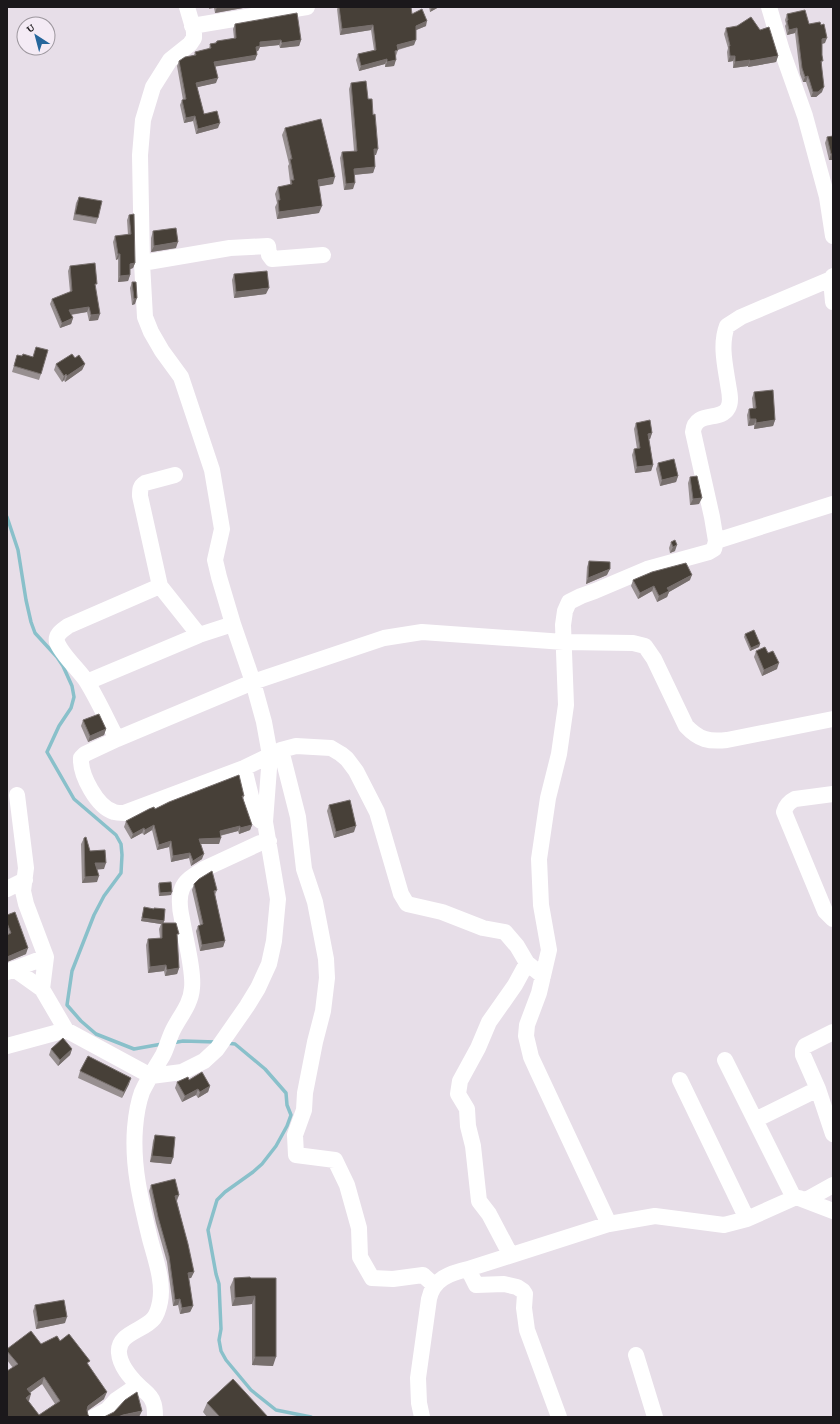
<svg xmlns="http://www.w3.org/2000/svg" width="840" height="1424" viewBox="0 0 840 1424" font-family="'Crimson Pro',serif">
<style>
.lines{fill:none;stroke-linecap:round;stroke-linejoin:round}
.stream{stroke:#89c0ca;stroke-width:3.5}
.minor{stroke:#fff;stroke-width:16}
.wall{fill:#978f90;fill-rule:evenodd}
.shaded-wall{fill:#776f6d}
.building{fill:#474038;stroke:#776f6d;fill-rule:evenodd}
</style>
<rect width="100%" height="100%" fill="#e7dee8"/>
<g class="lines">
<path class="stream" d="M7,517L18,550L26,600L31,622L35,633L57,657L63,666L72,686L74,697L71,708L59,726L47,752L74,799L116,835L121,844L122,855L121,873L104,896L94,915L72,971L67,1005L81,1021L96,1034L134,1049L162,1044
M172,1043L183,1041L216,1042
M226,1043L235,1044L265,1069L286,1093L287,1105L291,1115L287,1126L276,1146L262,1164L253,1172L225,1192L217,1200L208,1230L216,1274L219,1284L221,1329L219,1340L221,1351L226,1360L251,1390L276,1410L311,1417"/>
<path class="minor" d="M769,7L782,51L805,116L827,197L833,236
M192,26L307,7
M142,263L230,248L268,246L269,255L272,259L323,255
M831,279L833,302
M175,475L145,483C140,486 140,490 140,496L160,586L199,635
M716,541L833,504
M87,682L199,635L233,624
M117,739C107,720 98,700 87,682C80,671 61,654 57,642C55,634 63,630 68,626L160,586
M281,750L298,817L304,869L315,902L321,933L326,959L327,978L323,1011L315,1042L305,1093L304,1110L295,1135L296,1155L335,1160L347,1185L359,1228L360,1257L372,1278L393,1279L423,1275L434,1285
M244,768L256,817L261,821L265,822
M833,794L795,799C789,802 786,805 784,812L825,911L833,919
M17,795L26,868L23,891L26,904L46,957L42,989
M7,889L25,880
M14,969L42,989L66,1030L151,1076L182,1072L204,1061L217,1049L247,1006L258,988L269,964L274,941L278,899L265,822L270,755L264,722L253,682L233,624L219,577L215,560L222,529L212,470L181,377L162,351L151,332L145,317L142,263L140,155L143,120L153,87L170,60L190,44L194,38V31L187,7
M7,972L46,957
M543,976L527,963L517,946L505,932L483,928L442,912L407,904L401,894L377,812L356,771L347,759L341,754L331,748L296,746L281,750L244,768L124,813C121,813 117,813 114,812C97,807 80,775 81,758L85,754L117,739L253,682L384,638L422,632L564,642L633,643L645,646L654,659L686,726C699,740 709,742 727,740L833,719
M833,1032L805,1046L803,1050V1055L818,1089L833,1134
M7,1046L66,1030
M725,1060L794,1198
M680,1080L747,1219
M755,1120L818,1089
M806,1200L833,1185
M609,1224L537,1070L531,1057L526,1036L527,1025L539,993L549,950L541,905L539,859L548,798L559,754L566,705L563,625L565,611L569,602L581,596L595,591L647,569L709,552L714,549L716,541L712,517L693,432C695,410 721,422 728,408C732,401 729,391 728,384C725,365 720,344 727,326L741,317L831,279L833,276
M509,1256L508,1250L489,1214L479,1201L473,1146L468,1126L467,1109L458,1094L460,1081L478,1048L489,1022L515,985L527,963
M468,1269L476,1285L504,1284L517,1287L523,1291L525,1294L524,1308L527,1330L559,1417
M636,1355L655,1417
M94,1417L107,1410L116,1400L138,1385
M155,1417C155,1412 155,1406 153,1402C151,1395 144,1391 139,1386C130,1377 120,1366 119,1353C117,1333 144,1331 154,1318C157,1314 159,1307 160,1302C164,1282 155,1258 150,1239C141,1202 132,1166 135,1128C136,1116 138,1103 142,1092C148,1079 156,1067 163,1055C167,1047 169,1038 173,1030C180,1016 191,1004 192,988C194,971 185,938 182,919C180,910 178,898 182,889C185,880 196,874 204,869L260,843L269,841
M422,1417L419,1403L418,1378L429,1299C433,1279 450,1273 468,1269L609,1224L655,1216L724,1225L747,1219L794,1198H799L833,1211"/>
</g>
<path class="wall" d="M209,7H243V8L215,13L214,8L209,9Z
M338,7H411L412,14L426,26L416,30L414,45L398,50L396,56L394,66L385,67V64L359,71L356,60L358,54L374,50L371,30L340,35L337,9Z
M429,7H439L430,12Z
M787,14L809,24L825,43L822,44V92L816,97H811L806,82H803L800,74L795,33L787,35L785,26L786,24L785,20Z
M235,24L301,40L299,46L280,48L279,45L260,47L258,51H257L255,60L215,66L216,83L197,87L204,114L218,128L196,134L193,121L184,123L180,105L182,100H183L177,66L179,61L194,55L195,52L209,49L210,44L234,38L233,29Z
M726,28L778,56L776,62L748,67V66L733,68V61L728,62L727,52L728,48L724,34Z
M351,83L368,99L376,155H374L375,167L373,173L354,175L353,189L344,190L340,158L342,152L354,151L349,89Z
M285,128L333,184L319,186V213L277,219L275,207L277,203L275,194L278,187L290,185V182L288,166L289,164L282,135Z
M833,136V160H829L825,143L827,137Z
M79,197L98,218L96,224L73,220L76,203Z
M129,215L135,263L133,268L130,269V275L128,281L118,282V259L116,260L113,242L115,236L128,235L127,220Z
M153,231L176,248L151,252V238Z
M70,266L95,288L98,320L89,321L87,312L71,315L73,318L71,324L60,328L50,304L52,299L70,292L68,271Z
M234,274L266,294L234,298L232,280Z
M132,282L135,304L132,305L130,288Z
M17,355L41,374L39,380L12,372Z
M75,358L85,364L82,370L65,382L64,380L62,382L54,370L56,364Z
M754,392L775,420L773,426L754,429V425L748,426L747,415L749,409H753L752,398Z
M636,423L652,433L650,439H649L653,465L651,471L635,473L632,455L634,449H637L634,429Z
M658,463L678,476L676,482L660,486L656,469Z
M690,477L699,504L690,505L688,483Z
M671,542L675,551L670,553L669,548Z
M589,561L607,575L586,584L587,567Z
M633,580H690L669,592L667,597L657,602L652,591L638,599L631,586Z
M745,634L760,644L759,647L750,651L744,637Z
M756,651L768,653L777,669L762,676L754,657Z
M83,720L106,729L104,735L88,742L81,726Z
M244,796L243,799L252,825L250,830L239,834L238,831L220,836L219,844H201L202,859L191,866L189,858L171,862L169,847L157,850L152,830L144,835L142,833L131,839L124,827L126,821L155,809Z
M329,805L354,832L334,838L327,811Z
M84,838L90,851L104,869H97V882L82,883L81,844Z
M159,883L171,895L159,896L158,886Z
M194,884L217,890L215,895L225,941L223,947L200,951L196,931L198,926L200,925L192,890Z
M144,907L164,923L177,938L179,968L177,974L165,976L164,971L148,973L146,945L148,939L160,938L159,929L161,924L141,921Z
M7,915L26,954L7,962Z
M51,1049H72L70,1055L58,1066L49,1055Z
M80,1071L129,1084L122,1098L78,1078Z
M189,1080L210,1086L208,1092L198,1098L196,1095L182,1102L175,1088L177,1082Z
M155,1135L171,1164L150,1162L153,1141Z
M151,1185L179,1195L177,1201L194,1272L191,1278H188L193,1306L190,1312L180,1314L178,1305L173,1306L167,1262L156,1223L149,1191Z
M234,1278H251L273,1366L252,1365V1304L232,1306L230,1287Z
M35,1305L65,1323L36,1329L33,1311Z
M60,1341L88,1364L104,1399L87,1411L88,1415L7,1417V1371L13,1368L7,1360V1349L41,1344ZM42,1384L55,1404L39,1415L28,1401L30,1393Z
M207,1403L268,1417H207L203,1412Z"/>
<path class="shaded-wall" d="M217,7H243V8L215,13Z
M432,7H439L430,12Z
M427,21L426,26L414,31L416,26Z
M373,25L371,30L340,35L342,29Z
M797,28L795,33L787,35L789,30Z
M827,38L825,43L820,44L822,39Z
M281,40L279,45L260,47L258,51L254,52L256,47L260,42Z
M301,40L299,46L280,48L282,43Z
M416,40L414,45L395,50L397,45Z
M257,55L255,60L213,67L214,62Z
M730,56H735L733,61L728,62Z
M778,56L776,62L748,67L750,61Z
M387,59L385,64L359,71L361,66Z
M396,60L394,66L385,67L387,62Z
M750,60L748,66L733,68L735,62Z
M808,76L806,82H803L805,77Z
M218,78L216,83L194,88L196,83Z
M824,87L822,92L816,97H811L813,92Z
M195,116L193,121L184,123L186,118Z
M220,123L218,128L196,134L198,129Z
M374,149H378L376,155H372Z
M831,154H833V160H829Z
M375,167L373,173L352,175L354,169Z
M335,177L333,184L316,187L318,180Z
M355,183L353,189L344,190L346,184Z
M322,206L319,213L277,219L279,212Z
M178,242L176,248L151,252L154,246Z
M118,254H120L118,259L116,260Z
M135,263L133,268L128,270L130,264Z
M130,275L128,281L118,282L120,276Z
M269,288L266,294L234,298L236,292Z
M137,298L135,304L132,305L134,299Z
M89,307L87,312L67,315L69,310Z
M100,314L98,320L89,321L91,315Z
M73,318L71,324L60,328L62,323Z
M85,364L82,370L65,382L67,376Z
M66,374L64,380L62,382L64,376Z
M750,419H756L754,425L748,426Z
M775,420L773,426L754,429L756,423Z
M652,433L650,439L646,440L648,434Z
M653,465L651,471L635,473L637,467Z
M678,476L676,482L660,486L662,480Z
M702,498L699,504L690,505L693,499Z
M677,545L675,551L670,553L673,547Z
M610,569L607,575L586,584L588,578Z
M692,575L690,580L669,592L667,597L657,602L659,596L667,588Z
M654,586L652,591L638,599L640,593Z
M760,644L759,647L750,651L751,648Z
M779,663L777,669L762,676L764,670Z
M106,729L104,735L88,742L90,736Z
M154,825L152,830L144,835L145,830Z
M252,825L250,830L239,834L240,828Z
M240,826L238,831L218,836L220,831Z
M356,826L354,832L334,838L336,832Z
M144,828L142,833L131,839L133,834Z
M221,838L219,844H197L199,839Z
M171,841L169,847L157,850L159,845Z
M190,853L189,858L171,862L173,856Z
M204,854L202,859L191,866L193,861Z
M95,863H106L104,869L93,870Z
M99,876L97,882L82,883L85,877Z
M172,892L171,895L159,896L160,893Z
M142,918L164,921L163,925L162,923L161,924L141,921Z
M225,941L223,947L200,951L202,945Z
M28,948L26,954L7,962V957Z
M166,965L164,971L148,973L150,967Z
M179,968L177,974L165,976L167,970Z
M72,1049L70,1055L58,1066L60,1060Z
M131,1078L129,1084L122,1098L124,1092Z
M210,1086L208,1092L198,1098L200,1092Z
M198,1089L196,1095L182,1102L185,1096Z
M152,1156L173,1158L171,1164L150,1162Z
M179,1195L176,1201L175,1196Z
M194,1272L191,1278L185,1279L188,1273Z
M255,1296L252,1304L232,1306L235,1298Z
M180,1299L178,1305L173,1306L175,1300Z
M193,1306L190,1312L180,1314L182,1308Z
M67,1317L65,1323L36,1329L38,1322Z
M255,1357H276L273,1366L252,1365Z
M44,1377L42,1384L25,1396L27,1389Z
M107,1392L104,1399L86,1412L88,1406Z
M31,1394L29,1401L24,1405L26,1398Z
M142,1411L139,1417H118L123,1415Z"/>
<path class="building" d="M339,7H411L412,14L422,9L427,21L416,26V40L397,45L398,50L395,51L396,60L387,62V59L361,66L358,54L376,50L373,25L342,29Z
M805,10L809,24L820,22L821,25L824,24L827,38L822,39V55L823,61H821L824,87L818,92H813L808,76L805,77L802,68L797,28L789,30L787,21L788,20L787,14Z
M297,13L301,40L282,43L281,40L260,42V46L256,47L257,55L214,62L218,78L196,83L204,114L217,111L220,123L198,129L195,116L186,118L182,100L186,99L179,61L185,57L196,55L195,52L211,48L210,44L216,43L217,41L236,38L235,24Z
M751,17L760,30L769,27L778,56L750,61V60L735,62V56H730L729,46H730L726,28L737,26Z
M366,81L368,99H372L373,115L375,114L378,149H374L375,167L354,169L355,183L346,184L342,152L357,151L351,83Z
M321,119L335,177L318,180L322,206L279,212L278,200H280L278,187L292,184L291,180H294L290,159H292L285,128Z
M833,136V154H831L827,137Z
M79,197L102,201L98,218L75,214Z
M134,214L135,263L130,264V275L120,276V254H118L115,236L131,234L129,215Z
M176,228L178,242L154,246L153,231Z
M95,263L97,284H95L100,314L91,315L89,307L69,310L73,318L62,323L52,299L72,291L70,266Z
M267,271L269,288L236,292L234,274Z
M132,282H136L137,298L134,299Z
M36,347L48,350L41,374L14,366L17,355L22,356L23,354L33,357Z
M72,354L75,358L79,355L85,364L67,376L66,374L64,376L56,364Z
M773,390L775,420L756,423V419H750L749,409L756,408L754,392Z
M650,420L652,433L648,434L653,465L637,467L634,449L640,448L636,423Z
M674,459L678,476L662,480L658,463Z
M697,476L702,498L693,499L690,477Z
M675,540L677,545L673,547L671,542Z
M589,561L610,562V569L588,578Z
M686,563L692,575L667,588L669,591L659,596L654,586L640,593L633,580L652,572Z
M754,630L760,644L751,648L745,634Z
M765,647L768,653L773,651L779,663L764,670L756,651Z
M99,714L106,729L90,736L83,720Z
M239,775L244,796H242L252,825L240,828V826L220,831L221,838L199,839L204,854L193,861L190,853L173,856L171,841L159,845L154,825L145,830L144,828L133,834L126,821L149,809L154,807L155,809L169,802Z
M350,800L356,826L336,832L329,805Z
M86,837L90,851L105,850L106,863H95L99,876L85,877L84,838Z
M212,871L217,890L214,891L225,941L202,945L198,926L203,924L194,884L199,879Z
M171,882L172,892L160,893L159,883Z
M144,907L154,909V908L165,909L164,921L142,918Z
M15,912L28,948L7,957V935L11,933L7,923V915Z
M162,923H176L179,934H177L179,968L167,970L166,965L150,967L148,939L162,938Z
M63,1038L72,1049L60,1060L51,1049Z
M88,1056L131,1078L124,1092L80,1071Z
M202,1072L210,1086L200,1092L198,1089L185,1096L177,1082L188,1077L189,1080Z
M155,1135L175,1137L173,1158L152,1156Z
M175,1179L179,1195L175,1196L188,1244L194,1272L188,1273L193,1306L182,1308L180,1299L175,1300L169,1256L158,1217L151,1185Z
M250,1277L251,1278H276V1357H255V1296L235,1298L234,1278Z
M64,1300L67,1317L38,1322L35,1305Z
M31,1331L41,1344L57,1336L60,1341L69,1334L90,1361L87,1363L107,1392L88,1406L87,1410L88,1415L90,1417H7V1388L8,1387L7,1386V1371L18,1364L7,1351V1349ZM44,1377L60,1401L39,1415L26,1398L31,1394L27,1389Z
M233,1379L268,1417H220L207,1403Z
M137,1392L142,1411L123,1415L118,1417H104L114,1412L125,1400Z"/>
<rect width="840" height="1424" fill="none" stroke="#1b181b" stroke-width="16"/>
<g transform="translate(36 36) rotate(324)"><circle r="19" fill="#f4ebf5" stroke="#9d979e"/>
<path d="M0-3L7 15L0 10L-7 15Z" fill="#25669c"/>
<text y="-6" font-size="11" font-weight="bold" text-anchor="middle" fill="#1b181b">U</text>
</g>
</svg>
